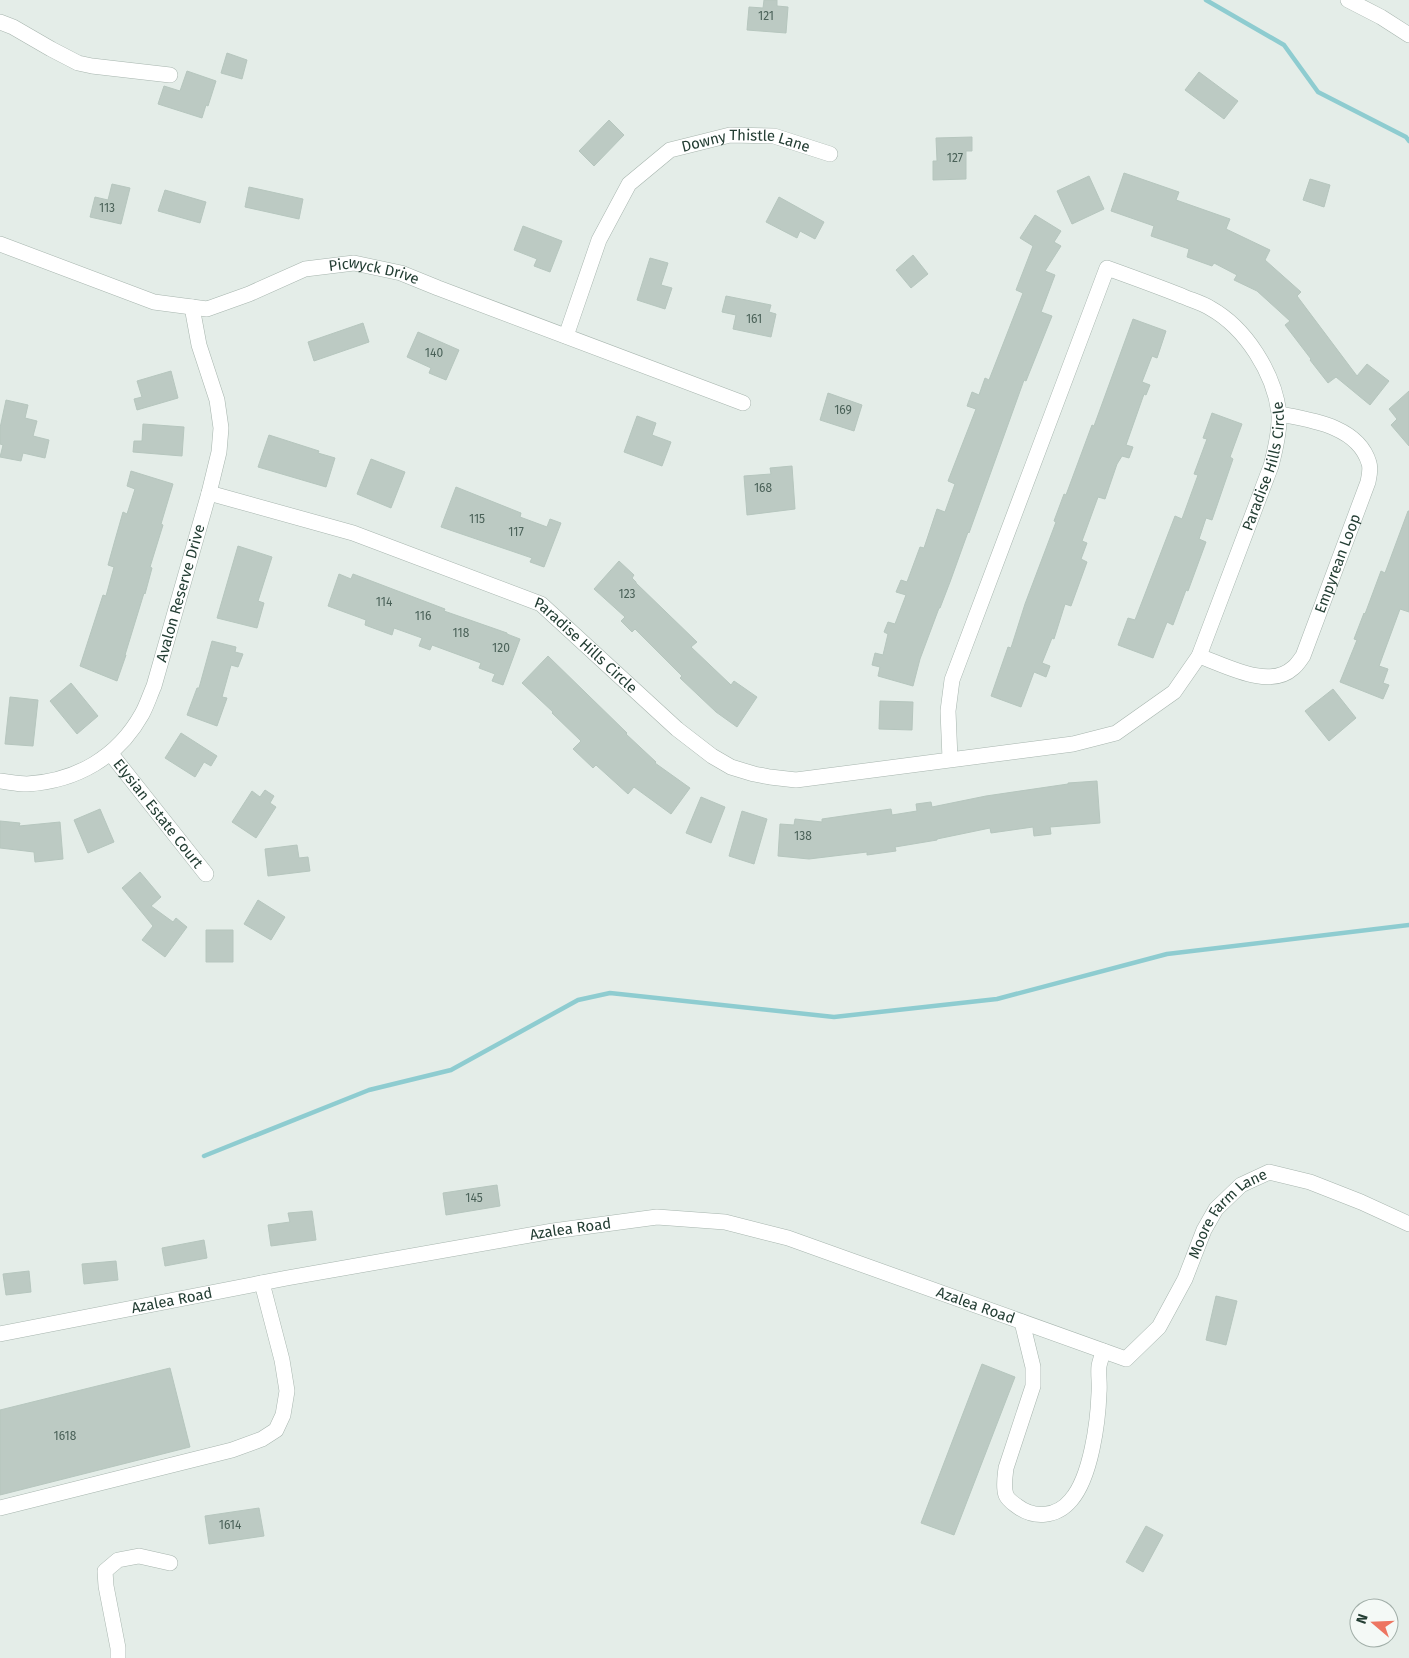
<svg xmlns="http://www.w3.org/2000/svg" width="1409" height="1658" viewBox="0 0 1409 1658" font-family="'Fira Sans',sans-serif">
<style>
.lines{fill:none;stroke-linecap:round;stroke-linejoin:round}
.stream{stroke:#8eccd0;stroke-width:4.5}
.building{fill:#bccac3;stroke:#b6c6be}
.minor-casing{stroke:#a7b5ae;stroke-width:16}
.minor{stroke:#fff;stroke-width:15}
.labels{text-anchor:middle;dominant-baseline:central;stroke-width:4;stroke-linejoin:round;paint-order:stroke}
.number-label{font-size:12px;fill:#4a6158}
.street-label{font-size:15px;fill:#243e34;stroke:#f4f9f6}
</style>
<rect width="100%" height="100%" fill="#e4ede8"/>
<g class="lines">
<path class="stream" d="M1206,0L1284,45L1318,92L1406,137L1409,141
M204,1156L369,1090L451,1070L578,1000L610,993L834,1017L997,999L1167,954L1409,925"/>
</g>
<path class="building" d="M764,0H777V6L788,7L786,33L747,30L749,7L763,8Z
M227,53L247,60L242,79L221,73Z
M187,71L216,81L208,106L206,105L202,118L158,104L164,86L180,91Z
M1199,72L1238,101L1224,119L1185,90Z
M609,120L624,135L594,166L579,151Z
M972,137V151H966V179L933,180V161H937L936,138Z
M1124,173L1179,192L1176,200L1230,219L1226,229L1270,250L1265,260L1301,292L1297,296L1357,376L1367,364L1389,381L1370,405L1336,377L1328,383L1310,360L1311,359L1285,325L1290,321L1257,291L1234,280L1237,275L1214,263L1212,266L1187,257L1189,249L1151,236L1154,226L1111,211Z
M1089,176L1104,209L1072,224L1057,191Z
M1310,179L1330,185L1324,207L1303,200Z
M112,184L130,188L121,224L90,217L95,197L108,200Z
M249,187L303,199L299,219L245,207Z
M165,190L206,202L200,223L158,211Z
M779,197L824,222L815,239L800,231L797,238L766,222Z
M1035,215L1061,231L1054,242L1061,246L1045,271L1055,275L1041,312L1052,316L1026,381L1024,380L969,533L968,532L950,582L940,608H939L920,659L913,686L878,676L880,667L872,665L875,653L883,655L888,634L884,632L888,622L895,624L906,595L896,592L901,580L907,582L920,547L924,548L937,509L945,512L955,484L948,481L976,409L967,406L972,392L979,395L985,378L989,380L1023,293L1016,290L1033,246L1020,238Z
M523,226L562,241L550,272L534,266L537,259L514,250Z
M913,255L928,274L911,288L896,270Z
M650,258L668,263L661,285L672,288L665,309L637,300Z
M726,296L771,305L769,312L776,314L771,337L733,329L736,315L722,312Z
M1133,319L1166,331L1157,358L1152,356L1142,382L1150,385L1146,395L1144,394L1126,445L1133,447L1129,458L1122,456L1117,464L1105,499L1098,497L1082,541L1087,543L1081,559L1087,562L1071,606L1065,604L1054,639L1052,638L1042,663L1050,666L1046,677L1034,672L1021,707L991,696L1008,647L1011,648L1025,604L1056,522L1054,521L1064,494L1066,495L1092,425L1094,426Z
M363,323L369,342L314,361L308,342Z
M418,332L459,350L446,380L429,373L431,368L407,357Z
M171,371L178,398L137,410L134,399L142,397L137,381Z
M1409,391V446L1391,425L1397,419L1389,409Z
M828,393L862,405L854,431L820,420Z
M6,400L28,405L25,418L37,421L33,436L49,440L45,458L23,453L21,461L0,457L3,445L0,444V428Z
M1212,413L1242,424L1230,457L1233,459L1212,520L1206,518L1199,539L1206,542L1188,591L1186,590L1173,625L1167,622L1153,658L1118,645L1128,618L1135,620L1175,516L1182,519L1198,475L1194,474L1207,439L1203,438Z
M637,416L656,423L652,435L671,442L662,466L624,452Z
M143,424L184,427L182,456L133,452L134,441H142Z
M269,435L319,451L318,453L335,458L326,487L258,467Z
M371,459L405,472L391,508L357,494Z
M792,466L795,509L747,515L744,476L771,474L770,468Z
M131,471L173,484L161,524L163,525L150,567L152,568L145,594L144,593L125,655H126L117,681L80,666L103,595L106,596L114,567L108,565L115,540L123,512L127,514L135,489L127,486Z
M456,487L521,513L520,517L547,527L550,519L561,523L544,567L530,562L532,558L441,527Z
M1408,511H1409V612L1400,609L1379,666L1388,669L1383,683L1389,685L1383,699L1340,682L1357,640L1354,639L1364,613L1365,614L1381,571L1385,573Z
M238,546L272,557L258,601L264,603L257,628L217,618Z
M619,561L634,575L632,578L636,582V583L697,642L691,647L731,685L734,681L757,697L737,727L716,712L680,678L682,676L635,629L632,632L621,621L625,617L594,589Z
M339,574L351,579L353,574L445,609L444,611L507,633V634L520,639L503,685L492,681L495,674L479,668L481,663L432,645L430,650L419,646L422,638L394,628L392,635L365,625L366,620L328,606Z
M212,641L236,647L235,652L243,654L238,667L231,665L222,697L227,698L217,726L187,715L197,688H199Z
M548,656L627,733L626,734L656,762L655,763L690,788L671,814L634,787L628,794L596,765L593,768L573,749L581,741L552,713L553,712L522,683Z
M71,683L98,716L77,734L50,701Z
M1333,689L1356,718L1329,741L1305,711Z
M10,697L38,700L33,746L5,744Z
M880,701L913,702L912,730L879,729Z
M181,733L217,756L211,766L204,762L195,777L165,758Z
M1097,781L1100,823L1050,827L1051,834L1034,836L1033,827L991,833L990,828L937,839V840L895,847L896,851L867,855V852L809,859L778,856L780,824L794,825L795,819L822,822V819L891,809L892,815L917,811L916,804L931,802L932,807L986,796L1068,784V783Z
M265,790L274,796L270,803L276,807L256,838L232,822L252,791L260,797Z
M701,797L725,807L711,843L686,833Z
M100,809L114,842L88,853L74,820Z
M742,811L767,819L754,864L729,856Z
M0,821L20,823L19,826L60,822L63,859L35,862L34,852L0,848Z
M297,845L299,858L308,857L310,871L268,876L265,849Z
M140,872L161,897L151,906L173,922L176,918L187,927L165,957L142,940L153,926L122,888Z
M258,900L285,917L271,940L244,924Z
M206,930H233V962H206Z
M497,1185L500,1206L446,1215L443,1193Z
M312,1211L316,1240L271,1246L268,1225L290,1222L288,1213Z
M204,1240L207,1258L165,1266L162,1248Z
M116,1261L118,1280L84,1284L82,1264Z
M29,1271L31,1292L6,1295L3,1274Z
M1216,1296L1237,1301L1226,1345L1206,1340Z
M982,1364L1015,1377L954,1535L921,1523Z
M170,1368L190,1447L0,1495V1410Z
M259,1508L264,1536L209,1544L205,1516Z
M1146,1526L1163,1535L1143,1572L1126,1562Z"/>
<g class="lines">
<defs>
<g id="minor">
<path d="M1348,0L1381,17L1409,35"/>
<path d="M0,22L13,27L51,49L78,63L92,66L170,75"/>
<path id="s1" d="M0,244L154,302L207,309L249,294L305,269L354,263L401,273L438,288L743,403"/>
<path id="s2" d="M566,336L599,240L629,184L670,150L730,135L774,136L830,154"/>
<path id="s3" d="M209,493L353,533L541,604L677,729L712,756L731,767L754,774L770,777L796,780L1073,744L1116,733L1174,692L1199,656L1271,466C1275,451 1280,429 1279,413C1274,373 1246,328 1210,308C1202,303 1191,300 1182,296C1157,286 1132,277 1107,268L952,680L948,711L950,759"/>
<path id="s4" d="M1199,656C1225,665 1269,690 1293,668C1297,665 1300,660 1303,656L1368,482C1369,477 1371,469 1369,463C1358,426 1311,420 1279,414"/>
<path id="s5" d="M111,754L206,874"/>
<path id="s6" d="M0,781C9,782 18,784 27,784C77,781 118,757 142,714C147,705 150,695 154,686L209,493L219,452L221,428L217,400L199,345L192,307"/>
<path d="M1022,1322L1033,1367V1386L1006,1468C1005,1477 1003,1487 1006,1495C1008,1500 1013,1503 1017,1506C1034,1519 1057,1517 1071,1500C1091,1477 1098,1422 1099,1393C1100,1384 1098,1375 1099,1366C1100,1361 1102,1356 1103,1351"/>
<path id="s7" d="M0,1334L287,1278L553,1231L657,1217L725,1222L788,1238L1126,1359L1159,1327L1185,1279L1204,1230L1216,1209L1241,1185L1269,1172L1310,1182L1361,1202L1409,1224"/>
<path d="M0,1508L232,1450L262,1439L276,1430L283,1415L287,1391L282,1360L262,1283"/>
<path d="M118,1658V1648L106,1586L105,1571L118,1560L139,1556L170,1563"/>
</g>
</defs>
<use href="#minor" class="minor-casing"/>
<use href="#minor" class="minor"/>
</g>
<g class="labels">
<g class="number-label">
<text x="766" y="16">121</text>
<text x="955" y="158">127</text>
<text x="107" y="208">113</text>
<text x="754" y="319">161</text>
<text x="434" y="353">140</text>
<text x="843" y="410">169</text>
<text x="763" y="488">168</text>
<text x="477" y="519">115</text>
<text x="516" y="532">117</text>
<text x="627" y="594">123</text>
<text x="384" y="602">114</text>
<text x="423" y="616">116</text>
<text x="461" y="633">118</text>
<text x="501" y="648">120</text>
<text x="803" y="836">138</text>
<text x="474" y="1198">145</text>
<text x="65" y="1436">1618</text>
<text x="230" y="1525">1614</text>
</g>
<g class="street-label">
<text stroke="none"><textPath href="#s2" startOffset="296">Downy Thistle Lane</textPath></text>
<text stroke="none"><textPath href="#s1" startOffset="394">Picwyck Drive</textPath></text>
<text stroke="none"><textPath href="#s3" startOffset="1308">Paradise Hills Circle</textPath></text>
<text stroke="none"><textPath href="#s4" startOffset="214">Empyrean Loop</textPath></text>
<text stroke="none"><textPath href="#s6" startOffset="295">Avalon Reserve Drive</textPath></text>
<text stroke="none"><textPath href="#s3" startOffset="411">Paradise Hills Circle</textPath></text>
<text stroke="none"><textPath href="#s5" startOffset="76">Elysian Estate Court</textPath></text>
<text stroke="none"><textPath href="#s7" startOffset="1341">Moore Farm Lane</textPath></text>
<text stroke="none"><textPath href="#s7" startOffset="580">Azalea Road</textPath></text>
<text stroke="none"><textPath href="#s7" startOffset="175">Azalea Road</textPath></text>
<text stroke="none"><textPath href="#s7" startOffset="1000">Azalea Road</textPath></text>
</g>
</g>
<g transform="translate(1374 1623) rotate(289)"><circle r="24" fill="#f4f9f6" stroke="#a1aea8"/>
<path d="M0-4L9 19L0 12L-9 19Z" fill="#ed7561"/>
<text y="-8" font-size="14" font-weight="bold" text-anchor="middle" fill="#243e34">N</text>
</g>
</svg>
